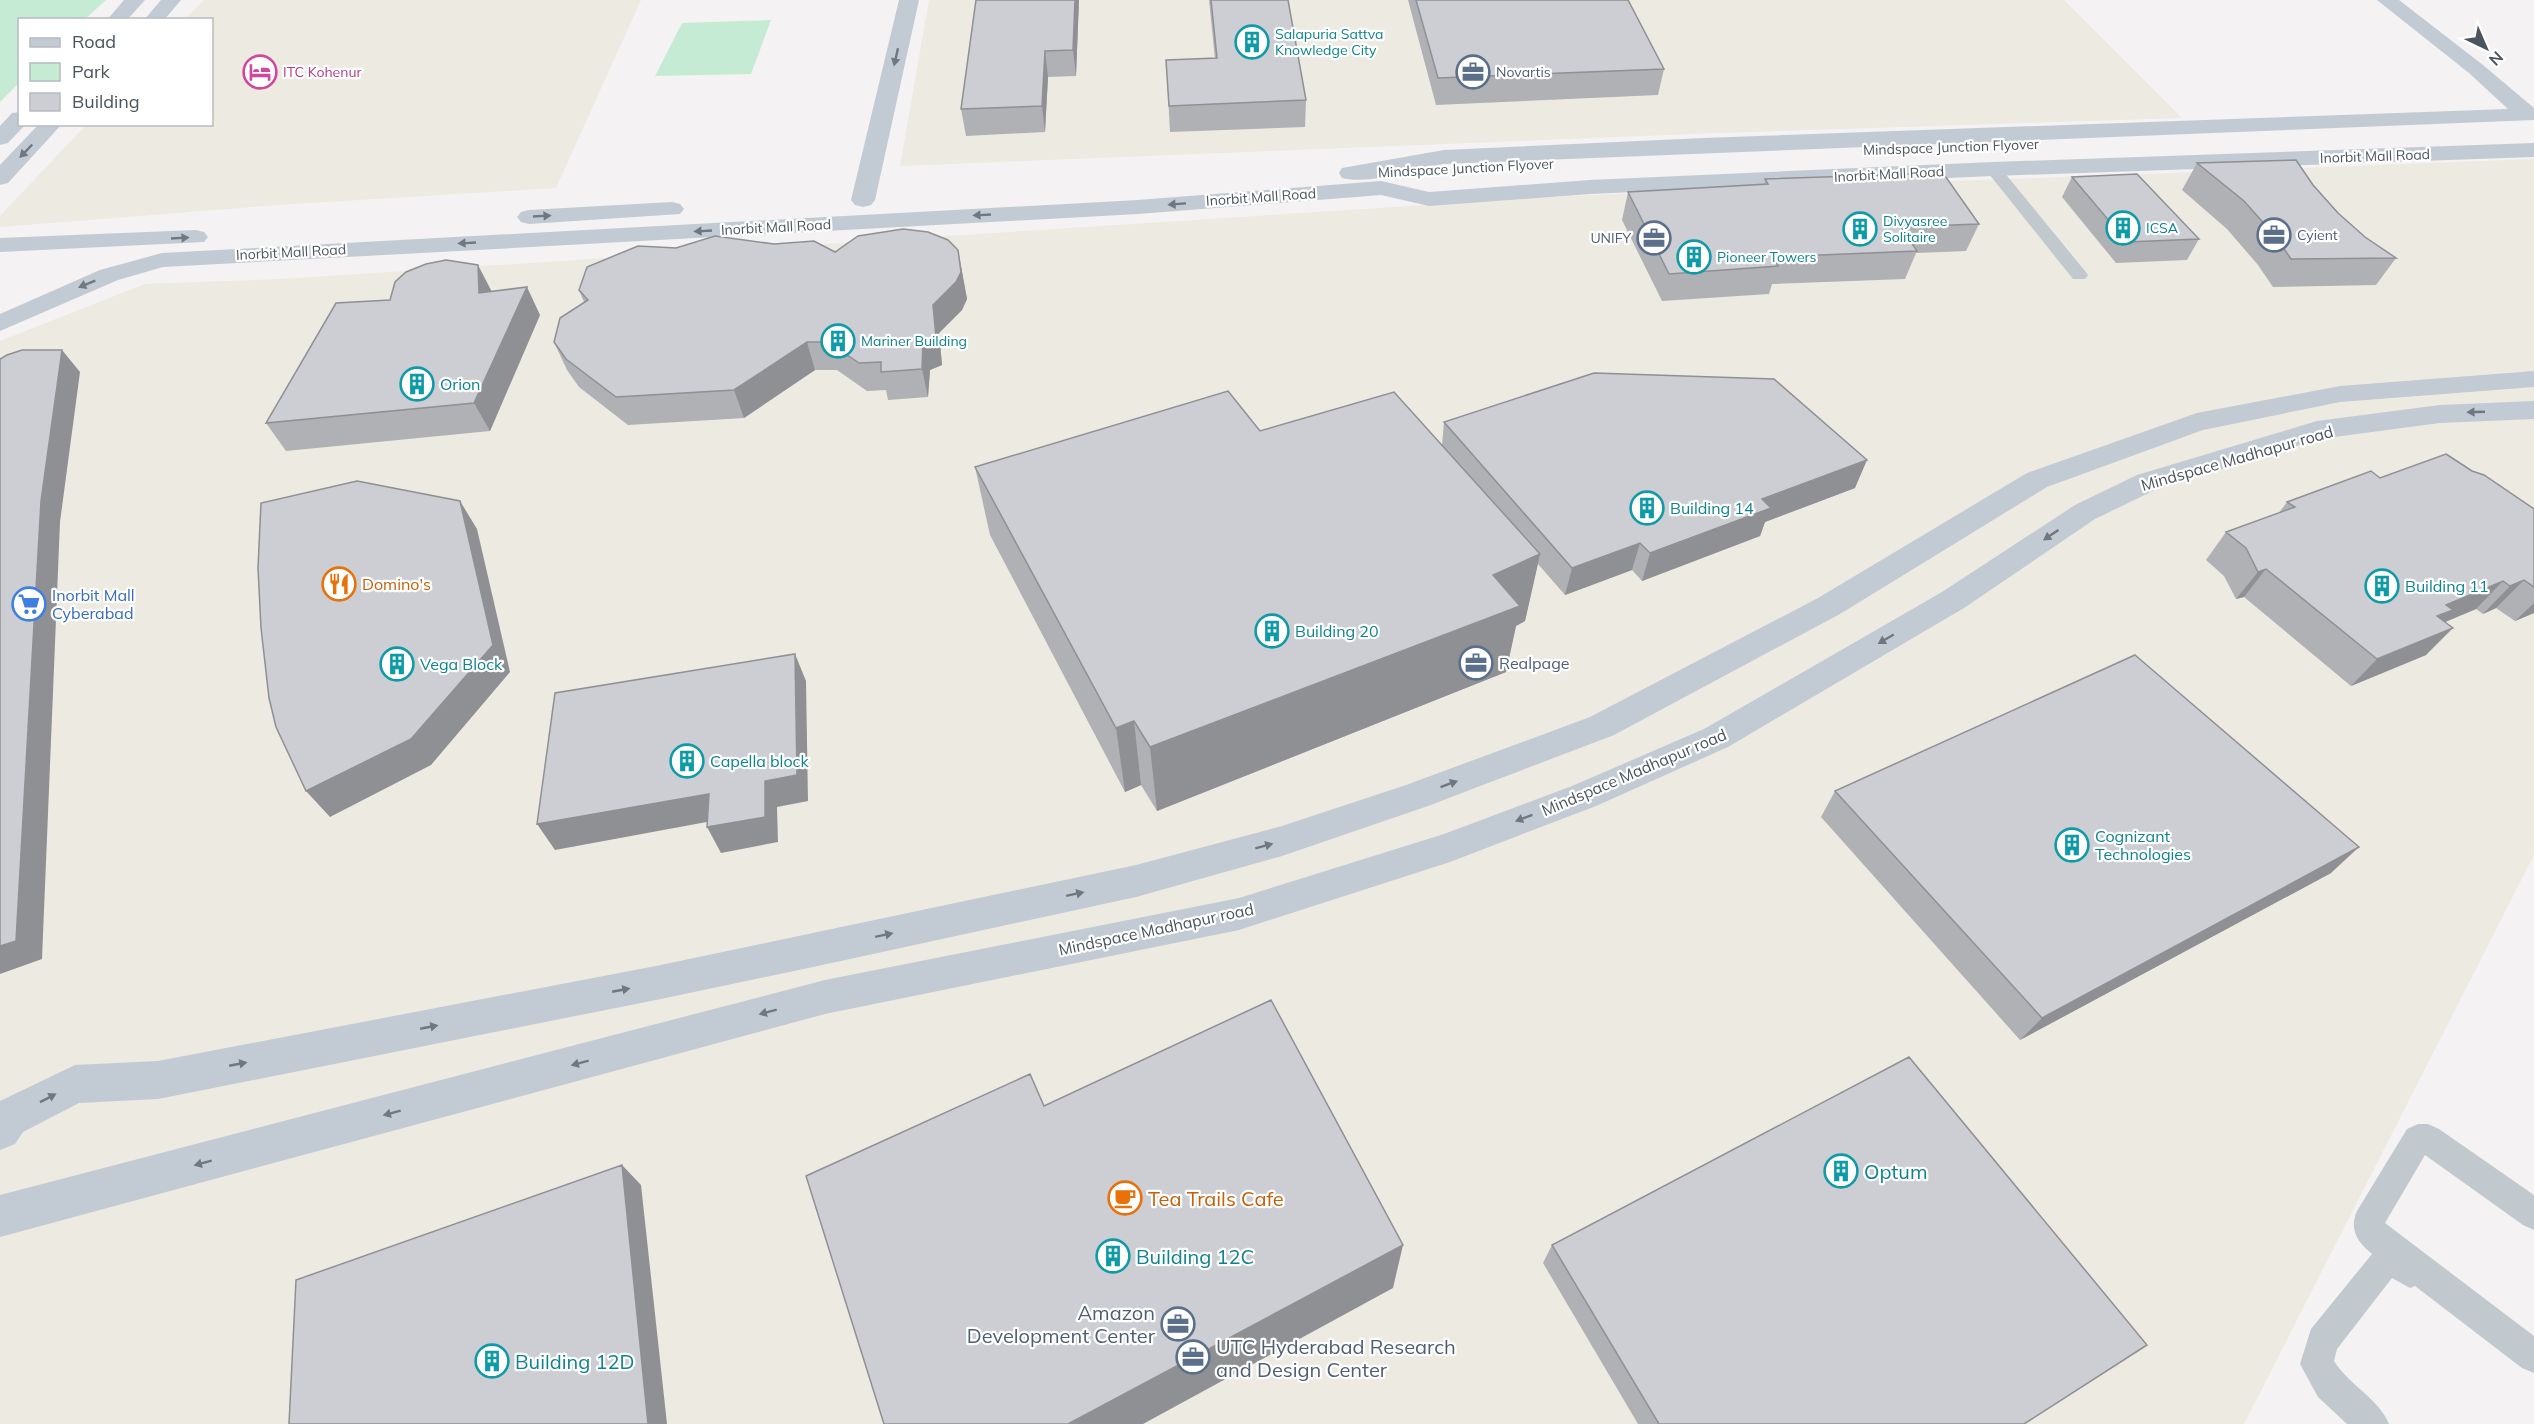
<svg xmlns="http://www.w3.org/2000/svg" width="2534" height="1424" viewBox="0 0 2534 1424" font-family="Mulish,sans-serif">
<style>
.commercial{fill:#edeae2}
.green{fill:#c6ebd4}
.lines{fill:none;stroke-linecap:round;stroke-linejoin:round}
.street{fill:#c1c9ce;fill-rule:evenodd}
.secondary{fill:#c2cad3;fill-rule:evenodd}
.wall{fill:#afb1b5}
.shaded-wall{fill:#8f9094}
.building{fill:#ccced3;stroke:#8f9094;stroke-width:1.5}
.oneway{fill:#6f7880}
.labels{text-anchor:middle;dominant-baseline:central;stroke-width:4.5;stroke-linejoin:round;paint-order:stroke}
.far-culture-label{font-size:14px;fill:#0d838f;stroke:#fff;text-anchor:start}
.far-hotel-label{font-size:14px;fill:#b23c85;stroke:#fff;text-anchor:start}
.far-service-label{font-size:14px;fill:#4e5e75;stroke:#fff;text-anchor:start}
.far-street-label{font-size:14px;fill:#4b555d;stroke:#fff}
.culture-label{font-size:16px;fill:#0d838f;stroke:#fff;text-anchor:start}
.street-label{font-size:16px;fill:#4b555d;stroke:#fff}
.food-label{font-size:16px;fill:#c56008;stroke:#fff;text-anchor:start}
.shop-label{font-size:16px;fill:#366cbe;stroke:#fff;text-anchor:start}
.service-label{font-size:16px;fill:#4e5e75;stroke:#fff;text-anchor:start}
.near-culture-label{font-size:20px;fill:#0d838f;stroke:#fff;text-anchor:start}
.near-food-label{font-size:20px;fill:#c56008;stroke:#fff;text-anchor:start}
.near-service-label{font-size:20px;fill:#4e5e75;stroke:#fff;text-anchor:end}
</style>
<rect width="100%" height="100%" fill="#f4f2f2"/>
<path class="commercial" d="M204,0H641L556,188L277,205L0,227V216L86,125L212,124V20L185,19Z
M929,0H2064L2182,118L1717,133L900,166Z
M2534,159V855L2244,1424H0V341L145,284L282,279L1565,196Z"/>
<path class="green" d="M0,0H106L85,19L20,20L19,83L0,102Z
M771,20L751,74L655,76L682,23Z"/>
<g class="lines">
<path class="street" d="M1993,164L1999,166L2085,271L2088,275L2085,279H2073L1985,169Z
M2418,1124H2428L2439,1129L2534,1195V1230L2523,1225L2425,1155L2385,1223L2534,1336V1373L2522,1368L2415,1286L2410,1288L2392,1278L2337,1349L2334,1361C2349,1385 2378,1398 2389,1424H2347L2318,1397L2300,1364L2311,1329L2372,1254C2357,1242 2349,1229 2357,1211L2407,1129Z"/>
<path class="secondary" d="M124,0H145L127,20H107Z
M161,0H181L164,20H144Z
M899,0H919L875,200L871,205L863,207L855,205L851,200Z
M2377,0H2399L2483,65L2534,108V120L1444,164C1415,169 1370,185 1342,178L1339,173L1342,168L1444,150L1704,138L2508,109L2469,73Z
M20,112V124H26L8,143L0,145V126L12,113Z
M39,124H62L8,183L0,185V165Z
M2534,143V157L1993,176L1590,194L1429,206L1381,195L1138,214L163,267L118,280L0,331V314L100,270L162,253L1138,200L1381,181L1429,192L1590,180L1993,162Z
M672,202L680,204L684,209L680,214L529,224L521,222L517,217L521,212L529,210Z
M196,230L204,232L208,237L204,242L0,252V238Z
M2534,371V387L2340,402L2203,430L2047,487L1840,614L1614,735L1428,806L1282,856L1136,897L827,964L656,1000L158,1099L79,1103L23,1132L15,1144L0,1150V1101L75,1065L158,1061L656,966L827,930L1136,865L1282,826L1406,785L1590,717L1818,598L2027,473L2197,413L2340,386Z
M2534,401V419L2440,423L2319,439L2157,489L2095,519L1964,608L1728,747L1596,806L1450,862L1239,930L825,1014L0,1237V1195L825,980L1239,898L1444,834L1572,786L1704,729L1942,592L2075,505L2137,475L2317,421L2440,405Z"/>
</g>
<path class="wall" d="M976,0H1079L1076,76L1048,77L1045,132L966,136L961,109Z
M1209,0H1288L1306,100L1305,127L1170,132L1166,60L1215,59Z
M1408,0H1628L1664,69L1658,95L1436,105Z
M2197,163L2313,185L2338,213L2365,237L2396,258L2376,285L2273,287L2258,265L2227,229L2182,190Z
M2072,177L2199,239L2187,260L2116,263L2062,197Z
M1765,179L1979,224L1966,251L1916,253L1905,279L1772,284L1769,294L1662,301L1622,220L1628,192L1764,184Z
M676,248L835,252L958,250L967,299L962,310L939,333L942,365L930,370L928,397L888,400L886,390L867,391L837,370H815L744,418L628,425L579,387L567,370L554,342L584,302L579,290Z
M492,291L540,315L490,431L286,451L266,423L390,300Z
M1444,422L1855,488L1765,522L1760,536L1642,581L1632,570L1565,595L1538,564L1525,621L1516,626L1506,672L1157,811L1141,785L1125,792L990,535L975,467L1260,431L1442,445Z
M2472,471L2534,509V613L2515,621L2496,608L2483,614L2476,609L2445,622L2426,655L2351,686L2244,597L2236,599L2224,576L2206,560L2226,532L2278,514L2287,502L2380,478Z
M1835,791L2331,873L2020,1040L1821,817Z
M1552,1245L2024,1424H1638L1543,1263Z"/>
<path class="shaded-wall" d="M1075,0H1079L1076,76L1073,50Z
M1045,51L1048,77L1045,132L1042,106Z
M958,250L967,299L962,310L939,333L942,365L930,370L928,397L922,369L923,342L933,305Z
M478,265L492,292L479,293Z
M527,287L540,315L490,431L474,403Z
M807,342L815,370L744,418L734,390Z
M62,350L80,372L60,522L42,959L0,974V946L41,501Z
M1867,460L1855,488L1765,522L1760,536L1642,581L1650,553L1762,499Z
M460,501L477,529L510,672L431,765L330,817L306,791Z
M1640,543L1632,570L1565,595L1572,568Z
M1540,554L1525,621L1516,626L1506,672L1157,811L1150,747L1493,575Z
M2266,569L2244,597L2236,599L2258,572Z
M2524,580L2496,608L2483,614L2510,586Z
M2503,581L2476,609L2438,625L2410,644L2446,605Z
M2534,603V613L2515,621Z
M2453,628L2426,655L2351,686L2377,659Z
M795,654L806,681L808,801L777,807L778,842L721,853L707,827L765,781Z
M1134,721L1141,785L1125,792L1116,728Z
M709,794L723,819L555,850L537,824Z
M2359,847L2331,873L2020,1040L2042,1018Z
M622,1165L641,1185L667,1424H648Z
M1403,1245L1393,1288L1143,1424H1068Z"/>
<path class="building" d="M976,0H1075L1073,50L1045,51L1042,106L961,109Z
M1211,0H1288L1306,100L1169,106L1166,60L1217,58Z
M1416,0H1628L1664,69L1438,78Z
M2296,160L2313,185L2338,213L2365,237L2396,258L2291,259L2276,237L2244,201L2197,163Z
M1943,173L1979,224L1901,227L1917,251L1772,257L1778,266L1669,274L1628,192L1768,184L1765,179Z
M2137,174L2199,239L2127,242L2072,177Z
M903,229L928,232L948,240L958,250L961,272L956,282L933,305L936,337L923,342L922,369L881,372V362L859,363L828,342H807L734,390L616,397L566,359L554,342L560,318L588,300L579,290L587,267L638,246L676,248L715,236L774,244L814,241L835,252L858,236Z
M446,260L478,265L479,293L527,287L474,403L266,423L336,303L390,300L395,282L406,272L426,264Z
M22,350H62L41,501L16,941L0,946V359L7,355Z
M1594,373L1774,379L1867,460L1762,499L1771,508L1650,553L1640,543L1572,568L1444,422Z
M1228,391L1260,431L1394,392L1540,554L1493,575L1520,606L1150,747L1134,721L1116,728L975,467Z
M2446,454L2472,471L2484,475L2534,509V587L2524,580L2510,586L2503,581L2446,605L2453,610L2437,616L2453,628L2377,659L2266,569L2258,572L2246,548L2226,532L2295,507L2287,502L2371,471L2380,478Z
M357,481L460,501L493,645L411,739L306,791L276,727L269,698L261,628L258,568L261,503Z
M795,654L797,775L765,781V817L707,827L709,794L537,824L555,693Z
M2135,655L2359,847L2042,1018L1835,791Z
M1271,1000L1403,1245L1068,1424H884L806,1176L1030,1074L1044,1106Z
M1909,1057L2147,1345L2024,1424H1659L1552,1245Z
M622,1165L648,1424H289L296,1280Z"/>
<defs><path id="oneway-solid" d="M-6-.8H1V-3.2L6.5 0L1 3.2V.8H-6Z" transform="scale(1.5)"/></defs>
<g class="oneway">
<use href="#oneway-solid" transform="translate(896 57) rotate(103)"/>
<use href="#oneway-solid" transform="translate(26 151) rotate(134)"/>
<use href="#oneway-solid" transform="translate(1177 204) rotate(176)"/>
<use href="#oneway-solid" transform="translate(982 215) rotate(177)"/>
<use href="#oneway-solid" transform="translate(542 216) rotate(-3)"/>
<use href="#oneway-solid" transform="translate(703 231) rotate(177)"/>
<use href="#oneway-solid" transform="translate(180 238) rotate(-3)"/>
<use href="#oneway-solid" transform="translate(467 243) rotate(177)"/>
<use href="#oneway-solid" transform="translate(87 284) rotate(158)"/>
<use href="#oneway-solid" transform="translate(2476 412) rotate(178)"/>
<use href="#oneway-solid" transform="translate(2051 535) rotate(146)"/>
<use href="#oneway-solid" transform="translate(1886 639) rotate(150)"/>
<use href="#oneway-solid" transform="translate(1449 784) rotate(-20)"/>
<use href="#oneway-solid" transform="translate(1524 818) rotate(159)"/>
<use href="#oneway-solid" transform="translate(1264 846) rotate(-15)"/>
<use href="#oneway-solid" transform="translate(1075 894) rotate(-12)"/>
<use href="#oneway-solid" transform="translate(884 935) rotate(-12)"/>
<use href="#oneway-solid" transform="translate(621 990) rotate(-11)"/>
<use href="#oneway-solid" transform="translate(768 1012) rotate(165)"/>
<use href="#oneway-solid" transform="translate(429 1027) rotate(-11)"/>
<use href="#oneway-solid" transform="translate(580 1063) rotate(165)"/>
<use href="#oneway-solid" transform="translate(238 1064) rotate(-11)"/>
<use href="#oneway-solid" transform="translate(48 1098) rotate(-27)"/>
<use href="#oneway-solid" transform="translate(392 1113) rotate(165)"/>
<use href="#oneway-solid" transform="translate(203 1163) rotate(165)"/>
</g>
<defs>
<symbol id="building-ring" viewBox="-11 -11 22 22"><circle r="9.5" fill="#fff" stroke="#0f9aa8" stroke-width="1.5"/><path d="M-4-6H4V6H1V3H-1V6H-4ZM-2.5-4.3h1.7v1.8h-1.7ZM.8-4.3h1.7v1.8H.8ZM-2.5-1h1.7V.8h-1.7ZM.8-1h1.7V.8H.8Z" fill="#0f9aa8"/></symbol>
<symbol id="hotel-ring" viewBox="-11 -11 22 22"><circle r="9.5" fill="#fff" stroke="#d1479c" stroke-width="1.5"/><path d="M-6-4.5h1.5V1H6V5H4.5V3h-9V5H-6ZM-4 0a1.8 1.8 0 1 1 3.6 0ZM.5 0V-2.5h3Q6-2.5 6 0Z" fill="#d1479c"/></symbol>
<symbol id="office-ring" viewBox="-11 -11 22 22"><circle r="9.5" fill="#fff" stroke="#5c6f8a" stroke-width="1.5"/><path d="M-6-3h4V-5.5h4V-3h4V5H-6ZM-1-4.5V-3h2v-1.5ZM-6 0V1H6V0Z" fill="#5c6f8a"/></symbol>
<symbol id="restaurant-ring" viewBox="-11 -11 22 22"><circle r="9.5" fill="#fff" stroke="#e8710a" stroke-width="1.5"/><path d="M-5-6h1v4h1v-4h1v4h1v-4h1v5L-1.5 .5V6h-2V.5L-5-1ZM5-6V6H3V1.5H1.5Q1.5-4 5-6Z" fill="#e8710a"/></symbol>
<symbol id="supermarket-ring" viewBox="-11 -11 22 22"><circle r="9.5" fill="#fff" stroke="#3f7fe0" stroke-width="1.5"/><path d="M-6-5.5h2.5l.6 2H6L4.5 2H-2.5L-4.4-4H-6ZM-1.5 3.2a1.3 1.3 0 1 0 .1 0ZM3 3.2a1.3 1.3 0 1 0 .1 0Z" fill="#3f7fe0"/></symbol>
<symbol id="cafe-ring" viewBox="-11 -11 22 22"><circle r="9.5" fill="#fff" stroke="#e8710a" stroke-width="1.5"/><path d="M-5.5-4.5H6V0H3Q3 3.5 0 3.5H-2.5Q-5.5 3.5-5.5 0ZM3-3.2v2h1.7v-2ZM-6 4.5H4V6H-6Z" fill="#e8710a"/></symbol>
</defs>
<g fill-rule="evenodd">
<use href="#building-ring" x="1233" y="23" width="38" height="38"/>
<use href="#hotel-ring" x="241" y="53" width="38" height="38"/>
<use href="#office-ring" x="1454" y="53" width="38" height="38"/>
<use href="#building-ring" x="2104" y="209" width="38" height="38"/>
<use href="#building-ring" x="1841" y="210" width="38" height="38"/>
<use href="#office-ring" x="2255" y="216" width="38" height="38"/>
<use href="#office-ring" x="1635" y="219" width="38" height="38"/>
<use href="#building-ring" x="1675" y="238" width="38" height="38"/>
<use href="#building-ring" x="819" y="322" width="38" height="38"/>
<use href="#building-ring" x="398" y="365" width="38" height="38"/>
<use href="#building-ring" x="1628" y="489" width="38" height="38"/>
<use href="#restaurant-ring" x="320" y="565" width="38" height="38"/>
<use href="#building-ring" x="2363" y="567" width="38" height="38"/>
<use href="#supermarket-ring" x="10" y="585" width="38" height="38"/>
<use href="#building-ring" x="1253" y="612" width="38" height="38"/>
<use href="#office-ring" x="1457" y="644" width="38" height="38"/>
<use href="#building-ring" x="378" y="645" width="38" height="38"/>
<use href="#building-ring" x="668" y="742" width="38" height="38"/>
<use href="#building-ring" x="2053" y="826" width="38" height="38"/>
<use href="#building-ring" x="1822" y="1152" width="38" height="38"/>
<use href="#cafe-ring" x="1106" y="1179" width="38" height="38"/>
<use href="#building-ring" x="1094" y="1237" width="38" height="38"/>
<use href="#office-ring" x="1159" y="1305" width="38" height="38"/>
<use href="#office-ring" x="1174" y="1338" width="38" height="38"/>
<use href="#building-ring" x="473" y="1342" width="38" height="38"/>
</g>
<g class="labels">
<g class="far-culture-label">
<text x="1275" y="34">Salapuria Sattva<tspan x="1275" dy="16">Knowledge City</tspan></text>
<text x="1883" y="221">Divyasree<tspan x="1883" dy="16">Solitaire</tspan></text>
<text x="2146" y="228">ICSA</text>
<text x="1717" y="257">Pioneer Towers</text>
<text x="861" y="341">Mariner Building</text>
</g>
<g class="far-hotel-label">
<text x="283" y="72">ITC Kohenur</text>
</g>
<g class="far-service-label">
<text x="1496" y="72">Novartis</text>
<text x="2297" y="235">Cyient</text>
<text x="1631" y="238" text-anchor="end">UNIFY</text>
</g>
<g class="far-street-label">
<text transform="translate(1951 147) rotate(-2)">Mindspace Junction Flyover</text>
<text transform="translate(2375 156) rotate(-2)">Inorbit Mall Road</text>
<text transform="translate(1466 168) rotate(-3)">Mindspace Junction Flyover</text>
<text transform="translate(1889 174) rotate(-3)">Inorbit Mall Road</text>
<text transform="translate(1261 197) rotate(-4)">Inorbit Mall Road</text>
<text transform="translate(776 227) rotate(-3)">Inorbit Mall Road</text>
<text transform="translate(291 252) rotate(-3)">Inorbit Mall Road</text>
</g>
<g class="culture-label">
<text x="440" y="384">Orion</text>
<text x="1670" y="508">Building 14</text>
<text x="2405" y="586">Building 11</text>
<text x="1295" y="631">Building 20</text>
<text x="420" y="664">Vega Block</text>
<text x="710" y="761">Capella block</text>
<text x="2095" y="836">Cognizant<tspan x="2095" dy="18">Technologies</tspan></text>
</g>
<g class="street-label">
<text transform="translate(2237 458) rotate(-16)">Mindspace Madhapur road</text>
<text transform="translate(1634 772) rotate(-23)">Mindspace Madhapur road</text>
<text transform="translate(1156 929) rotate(-12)">Mindspace Madhapur road</text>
</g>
<g class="food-label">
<text x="362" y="584">Domino's</text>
</g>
<g class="shop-label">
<text x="52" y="595">Inorbit Mall<tspan x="52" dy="18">Cyberabad</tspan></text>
</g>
<g class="service-label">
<text x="1499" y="663">Realpage</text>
</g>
<g class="near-culture-label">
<text x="1864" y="1171">Optum</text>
<text x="1136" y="1256">Building 12C</text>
<text x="515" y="1361">Building 12D</text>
</g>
<g class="near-food-label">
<text x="1148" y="1198">Tea Trails Cafe</text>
</g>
<g class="near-service-label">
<text x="1155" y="1312">Amazon<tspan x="1155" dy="23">Development Center</tspan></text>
<text x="1216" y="1346" text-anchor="start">UTC Hyderabad Research<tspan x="1216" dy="23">and Design Center</tspan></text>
</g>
</g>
<rect x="18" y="18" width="195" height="108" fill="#ffffff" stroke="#b7bbbe" stroke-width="1.5"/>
<rect x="30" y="38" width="30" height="9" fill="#c2cad3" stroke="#b7bbbe" stroke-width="1.5"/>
<text x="72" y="48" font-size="18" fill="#4b555d">Road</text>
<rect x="30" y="63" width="30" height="18" fill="#c6ebd4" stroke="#b7bbbe" stroke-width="1.5"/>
<text x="72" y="78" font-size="18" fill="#4b555d">Park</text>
<rect x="30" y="93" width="30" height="18" fill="#ccced3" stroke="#b7bbbe" stroke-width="1.5"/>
<text x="72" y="108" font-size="18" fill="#4b555d">Building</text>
<g transform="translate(2486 48) rotate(136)" stroke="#ffffff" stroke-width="4.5" paint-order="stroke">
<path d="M0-4.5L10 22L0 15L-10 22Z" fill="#4b555d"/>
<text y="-9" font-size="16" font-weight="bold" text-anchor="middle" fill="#4b555d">N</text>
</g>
</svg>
